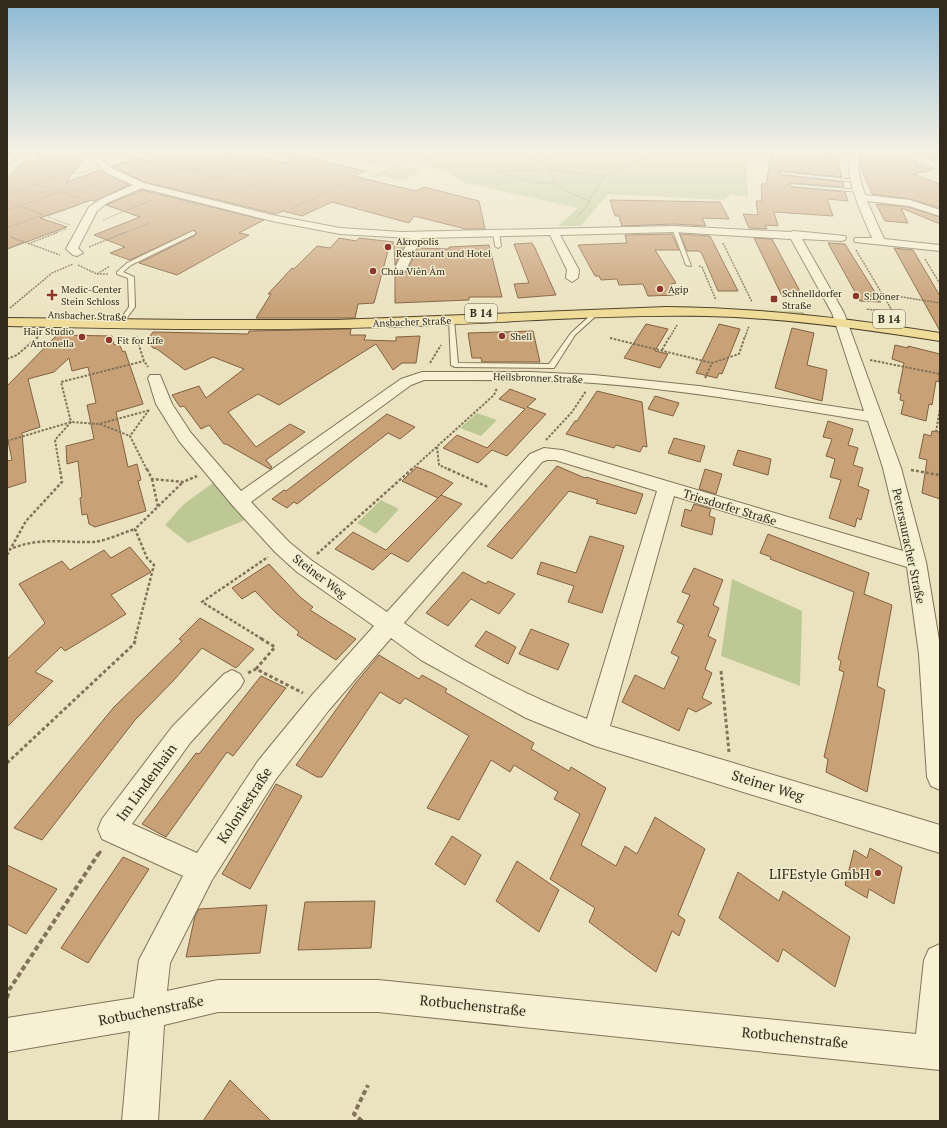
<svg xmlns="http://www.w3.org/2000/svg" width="947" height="1128" viewBox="0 0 947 1128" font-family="'PT Serif',serif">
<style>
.green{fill:#bdc894}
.building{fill:#c8a177;stroke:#816140}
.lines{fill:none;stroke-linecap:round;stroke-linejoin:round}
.service-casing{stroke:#837459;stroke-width:2}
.minor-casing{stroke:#837459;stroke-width:2}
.secondary-casing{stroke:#65553c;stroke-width:2}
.primary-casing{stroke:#51422d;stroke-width:2}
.path-far5{stroke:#837459;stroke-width:1;stroke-dasharray:1.5 1;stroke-linecap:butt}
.path-far4{stroke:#837459;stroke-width:1.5;stroke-dasharray:2 1;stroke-linecap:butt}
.path-far3{stroke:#837459;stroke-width:2;stroke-dasharray:2.5 1.5;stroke-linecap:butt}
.path-far2{stroke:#837459;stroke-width:2.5;stroke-dasharray:3 2;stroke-linecap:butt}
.path-far1{stroke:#837459;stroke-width:3;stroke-dasharray:3.5 2.5;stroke-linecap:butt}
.path{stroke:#837459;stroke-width:4;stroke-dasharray:5 3;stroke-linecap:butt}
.service{fill:#f7f0d2;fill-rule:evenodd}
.minor{fill:#f7f0d2;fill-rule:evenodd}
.secondary{fill:#f7f0d2;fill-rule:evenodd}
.primary{fill:#eedc98;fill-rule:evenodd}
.poi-dot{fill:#8f362c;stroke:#f3edcf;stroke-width:1.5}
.labels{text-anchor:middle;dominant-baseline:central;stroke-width:3;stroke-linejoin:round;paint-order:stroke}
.far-poi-label{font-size:10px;fill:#332a1d;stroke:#f3edcf;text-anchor:start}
.far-street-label{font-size:10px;fill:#332a1d;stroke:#f3edcf}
.shield{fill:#f3edcf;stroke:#6d6452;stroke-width:1}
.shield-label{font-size:11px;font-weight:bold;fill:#332a1d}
.street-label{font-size:12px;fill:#332a1d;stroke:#f3edcf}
.near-street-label{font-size:14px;fill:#332a1d;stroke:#f3edcf}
.near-poi-label{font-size:14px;fill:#332a1d;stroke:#f3edcf;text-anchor:end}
</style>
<rect width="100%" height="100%" fill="#ebe3c0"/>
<path class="green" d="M318,151H412L381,166L316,152Z
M423,151H432L377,178L370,177Z
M437,151H746L748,197L731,194L724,200L608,194L581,226H558L578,208L465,183L445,171L414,163Z
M404,166L423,170L403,181L383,176Z
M684,306L804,312V314L685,308L402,320H304L452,316Z
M477,413L497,420L481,436L460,428Z
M214,482L248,519L188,543L165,525L184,504Z
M381,500L399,509L376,534L357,523Z
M732,579L802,611L800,686L721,656Z"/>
<path class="building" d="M37,151H90L66,182L101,170L129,185L95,201L91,200L40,218L67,227L7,249V179L21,164L27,161H38Z
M181,151H241L285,164L289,160L287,157L264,151H281L365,171L353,176L416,191L424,187L479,201L485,229H466L414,216L409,223L332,202L302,216L283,211L276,214L144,182L112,166L136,159L151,161Z
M772,151L836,156L842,177L780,171L778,172L782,175L843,182L844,187L790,183L788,184L792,187L845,192L848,201L827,199L833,216L774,212L778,226L765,225L767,229L749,228L743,214L758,215L756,201H762L761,184H766Z
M873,151H892L917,162L914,163L933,170L913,174L940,184V208L910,199L872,194L860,165L862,153Z
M910,151H937L938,159L932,160Z
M142,190L264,220L239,233L249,235L177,275L139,263L196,235V232L194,230L130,260L110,253L125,247L94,235L140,217L106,205Z
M610,200L720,202L729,219L702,218L706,226L674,224L622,226L619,216H615Z
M876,204L909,207L940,217V224L901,208L908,223L885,221Z
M672,234L679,250H655L676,283L671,284L677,295L648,296L643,284L619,285L617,279L601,280L599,276H595L578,245L627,243L625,235Z
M680,234L710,236L738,291H718L702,254L699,251H687Z
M339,238L356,241L359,238L394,242L388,251L374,303L358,304L355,318H256L271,294H268L292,268L294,269L317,246L330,248Z
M754,238L772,239L803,297L782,296Z
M532,243L535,248L556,295L518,298L514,284L529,283L514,244Z
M828,243L845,244L881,302L860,301Z
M394,245L404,246L395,265Z
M489,245L502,297H469V300L395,303V272L401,275L407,271L418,248L449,249V247Z
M894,248L913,250L940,296V331Z
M646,324L668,329L655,351L668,354L660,368L624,358Z
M719,324L740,329L722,374L719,373L717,378L696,373Z
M792,328L814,333L807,365L827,370L822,401L775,388Z
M351,329L350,335H366L364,340L396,341V337L420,336L416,363H402L393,370L376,344L279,405L258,394L228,412L256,447L290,424L305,432L266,460L272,467L270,469L226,444H224L209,425L201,429L184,406L180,407L172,395L199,386L206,398L244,369L213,357L185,370L157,349L153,348L147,340L153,332L248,334L249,331Z
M533,331L540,362H482L481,358H472L468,333Z
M57,335L112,336L114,345L119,344L123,352L125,351L143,404L116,412L128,467L137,464L141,480L138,481L146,511L95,527L89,524L87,514L82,515L80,498L82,497L78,461L67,464L66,446L94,439L87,405L96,403L88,367L72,371L69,358L54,372L28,379L40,427L22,433L26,482L7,488V461L12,460L7,436V386Z
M895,345L908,348V346L940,354L939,382L936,381L932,405L929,404L926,421L901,414L904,401L900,400L901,394L898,393L904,363L892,359Z
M510,389L536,399L527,407L546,414L507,456L492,450L478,463L443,448L457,435L487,448L525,409L499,399Z
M597,391L642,402L647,447L643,446L640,452L616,445L614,448L566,434L575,421H577Z
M655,396L679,403L673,416L648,409Z
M387,414L415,427L400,439L388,433L297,504L294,502L287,508L272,499L284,490L286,491Z
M828,421L853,429L848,445L858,448L853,465L863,468L858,486L869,490L861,520L857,518L855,527L829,518L841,480L830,477L835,459L826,456L832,439L823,437Z
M932,431L940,432V499L922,493L927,460L919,458L924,434L931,436Z
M674,438L705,446L700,462L668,453Z
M738,450L771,459L768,475L733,465Z
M557,466L585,478L586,477L643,494L636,514L596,503L598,500L569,491L512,559L487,546Z
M417,467L432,473L453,483L438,498L402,481Z
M705,469L722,474L716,494L699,489Z
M441,495L462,504L408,562L391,553L373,570L335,549L353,532L386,550Z
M694,504L711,509L709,516L715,518L712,535L681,526L685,509L691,511Z
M768,534L869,573L864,594L892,605L877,686L885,690L867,792L826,772L828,759L824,757L844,672L839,670L841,661L838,659L854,592L770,559L771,557L760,553Z
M590,536L624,546L602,613L568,602L574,586L537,574L541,562L576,573Z
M130,547L151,572L111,595L126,614L65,651L61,647L35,672L53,681L7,727V659L45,623L19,584L62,561L70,570L104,550L111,558Z
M269,564L300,597L313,607L310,610L356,639L336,660L297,635L299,632L276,613L255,591L242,599L232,588Z
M694,568L723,580L713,605L719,608L708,636L716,640L705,669L712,673L702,698L712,703L696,712L688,708L679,731L622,702L635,675L664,689L679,657L671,653L684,625L677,622L690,595L682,592Z
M463,572L486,584L488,581L515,594L499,614L471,599L448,626L426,613Z
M200,618L254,649L236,668L202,648L174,680L135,720L42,840L14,828L114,707L182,641L179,639Z
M531,629L569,644L558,670L519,654Z
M486,631L516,647L508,664L475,646Z
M379,655L419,679L422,675L447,689L445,692L534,743L531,749L569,771L571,767L606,788L581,845L616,866L625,846L637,854L655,817L705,849L678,915L685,920L679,936L672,931L656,972L589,922L595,908L550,879L580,814L554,799L558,792L514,765L510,772L491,760L459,820L427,808L469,736L405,698L400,704L380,692L322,777H317L296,765L354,685Z
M261,676L286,688L233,756L227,752L166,837L142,824L196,753L199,754Z
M276,784L302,796L250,889L222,874Z
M452,836L481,855L465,885L435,864Z
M870,848L902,867L894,904L869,889L867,898L845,885L854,850L867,858Z
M123,857L149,869L88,963L61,948Z
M517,861L559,890L539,932L496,901Z
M7,865L57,889L26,934L7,924Z
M738,872L779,901L783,891L850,937L835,987L783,949L778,962L719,918Z
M375,901L371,948L298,950L305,902Z
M267,905L260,953L186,957L195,916L199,909Z
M230,1080L271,1121H203Z"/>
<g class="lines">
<defs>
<path id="service" d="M780,172L856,180L858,181L856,182L782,174Z
M790,184L860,190L862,191L860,192L792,186Z
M672,228L677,229L691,266L686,265Z
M193,231L195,232V234L131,265L123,272L134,277L135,307L126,319H122L121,318L129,307L128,278L117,274V272L127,263Z
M496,231L499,233L501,246L498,248L495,246L493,233Z
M593,313L598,314L575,335L554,368L455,367L451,365L449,319L454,320L458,363L549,364L571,333Z"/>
<path id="minor" d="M91,151H99L102,160L113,169L144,183L272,215L340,228L402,232L674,226L790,232L794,231L845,236L846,238L845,240L841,241L802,239L844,313L901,468L926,562L940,646V790L931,786L927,777L919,654L907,567L674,496L610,726L940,825V853L595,746L526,718L421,660L391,638L329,710L276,779L212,880L170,963L167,991L218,980H378L916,1034L924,960L929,949L940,944V1070L378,1012H218L164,1025L158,1121H122L130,1031L7,1052V1018L134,998L139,960L183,876L102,839L98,829L102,819L172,727L224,674L232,670L240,674L244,681L240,688L190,743L132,824L197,853L258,761L313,694L374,626L297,572L275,552L233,506L179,441L156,404L148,378L150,375H160L172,404L191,433L241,491L401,379L422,372H530L594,375L699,386L864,411L832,313L791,239L674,232L560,235L579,270L578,278L572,282L566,278L567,270L550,235L421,238L406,270L400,274L394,270L410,238L340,234L272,221L142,188L107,203L97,211L78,248L83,253L77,256L73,255L66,249L89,207L101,199L133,185C115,177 97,172 91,151ZM424,380C480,380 537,379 594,383C686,390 777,406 868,421L883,468L903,551L562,450L544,448L530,454L387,612L311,560L289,542L251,502L411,385ZM547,460H555L657,491L587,719C523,694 461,662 404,623L542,462Z
M242,151H257L287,158L288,160L284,163Z
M825,151H861C856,166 860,180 865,195L910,200L940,210V216L909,206L867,201L884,239L940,245V251L855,242L854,240L855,238H872C864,218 843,177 851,156L829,154Z
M893,151H905L940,164V170Z"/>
<path id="secondary" d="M12,151H22L10,163L7,164V156Z"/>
<path id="primary" d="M666,307C759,308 849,318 940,333V341C863,329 785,318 707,316C599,314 491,324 383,327C258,331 132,329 7,326V318L195,320H336Z"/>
</defs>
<use href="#service" class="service-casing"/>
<use href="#minor" class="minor-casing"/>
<use href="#secondary" class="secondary-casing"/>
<use href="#primary" class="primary-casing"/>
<path class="path-far5" d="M546,151C551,186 559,188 589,201L587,206L576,218
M639,151L648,158
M546,153H534V160L547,161
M120,154L217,178
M112,157L129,151
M295,157L309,151
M167,164L203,151
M192,171L234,155
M555,183H535L496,171L550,170L605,176
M36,184L85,200
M195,187L254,164
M66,193L103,181
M7,194L71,172L80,173L91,169
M230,195L265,180L280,171
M589,201L605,176L661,151
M19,206L48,216L79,205
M291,209L343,184
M7,210L60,192
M48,217L70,225
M103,220L152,200
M7,228L42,215
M55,233L66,229
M124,233L150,223"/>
<path class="path-far4" d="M11,237L60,255
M723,243L752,302
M28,244L58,232
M89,247L126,232
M7,249L24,242
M856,250L893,312L866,309
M925,259L940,284
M78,265L97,274H109
M699,266L702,267L716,300
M97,274L110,266
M883,294L940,303
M10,308L52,273L73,264
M37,337L39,336
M670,337L677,325
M745,337L749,326"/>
<path class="path-far3" d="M136,336L144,361L148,367
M610,338L712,363
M662,350L670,336
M7,359L17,355L39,336
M870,360L940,374
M430,363L441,345
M705,378L712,363L739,354L745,336
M100,424L130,436
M936,432L940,409
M546,440L572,412L586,391
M7,441L71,422L99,424L150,410
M437,447L439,465L450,470
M60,470L55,440L71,422L61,382L144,361
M147,470L130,436L149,410
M411,470L494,395L497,388"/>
<path class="path-far2" d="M147,469L152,479L183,482L197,476
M448,469L488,487
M911,470L940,475
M152,479L158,507
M13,548C42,537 64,543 93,542C106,541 122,533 135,529
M317,554L412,469
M7,555L26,521L62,482L60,469
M135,639L154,565L147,558L135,529L183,482
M262,639L202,602L268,557"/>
<path class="path-far1" d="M256,669L275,647L260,638
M721,671L729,752
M248,673L256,669L303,693
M7,763L134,644L136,638
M99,854L102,849"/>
<path class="path" d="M7,998L9,990L99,853
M362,1121L354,1114L368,1085"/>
<use href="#service" class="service"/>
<use href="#minor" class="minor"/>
<use href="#secondary" class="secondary"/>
<use href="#primary" class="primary"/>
</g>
<linearGradient id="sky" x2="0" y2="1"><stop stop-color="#8cb8d5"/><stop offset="0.49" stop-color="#f6f2e3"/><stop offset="1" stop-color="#f6f2e3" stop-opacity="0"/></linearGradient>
<rect width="947" height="309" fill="url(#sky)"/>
<g class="poi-dot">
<circle cx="388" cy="247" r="4"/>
<circle cx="373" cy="271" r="4"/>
<circle cx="660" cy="289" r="4"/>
<path d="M50 289h4v4h4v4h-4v4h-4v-4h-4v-4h4z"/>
<circle cx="856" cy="296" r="4"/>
<rect x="770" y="295" width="8" height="8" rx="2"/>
<circle cx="502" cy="336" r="4"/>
<circle cx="82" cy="337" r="4"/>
<circle cx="109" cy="340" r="4"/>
<circle cx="878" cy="873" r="4"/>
</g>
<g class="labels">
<g class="far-poi-label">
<text x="396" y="241">Akropolis<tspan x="396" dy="12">Restaurant und Hotel</tspan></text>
<text x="381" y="271">Chùa Viên Âm</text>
<text x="61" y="289">Medic-Center<tspan x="61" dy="12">Stein Schloss</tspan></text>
<text x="668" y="289">Agip</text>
<text x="782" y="293">Schnelldorfer<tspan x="782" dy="12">Straße</tspan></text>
<text x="864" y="296">S.Döner</text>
<text x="74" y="331" text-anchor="end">Hair Studio<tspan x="74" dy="12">Antonella</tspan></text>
<text x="510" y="336">Shell</text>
<text x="117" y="340">Fit for Life</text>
</g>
<g class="far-street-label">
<text transform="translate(87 316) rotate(2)">Ansbacher Straße</text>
<text transform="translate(412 322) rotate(-2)">Ansbacher Straße</text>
<text transform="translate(538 378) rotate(2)">Heilsbronner Straße</text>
</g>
<g class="shield">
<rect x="465" y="304" width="32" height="18" rx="3"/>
<rect x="873" y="310" width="32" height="18" rx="3"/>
</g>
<g class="shield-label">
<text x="481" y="313">B 14</text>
<text x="889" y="319">B 14</text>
</g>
<g class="street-label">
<text transform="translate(730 507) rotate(17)">Triesdorfer Straße</text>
<text transform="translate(909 546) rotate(78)">Petersauracher Straße</text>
<text transform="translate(320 576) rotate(37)">Steiner Weg</text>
</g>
<g class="near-street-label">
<text transform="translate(146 782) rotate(-54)">Im Lindenhain</text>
<text transform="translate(768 785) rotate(17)">Steiner Weg</text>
<text transform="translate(244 805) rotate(-57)">Koloniestraße</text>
<text transform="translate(473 1005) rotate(6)">Rotbuchenstraße</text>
<text transform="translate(151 1010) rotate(-11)">Rotbuchenstraße</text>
<text transform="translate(795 1037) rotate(6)">Rotbuchenstraße</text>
</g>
<g class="near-poi-label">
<text x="870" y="873">LIFEstyle GmbH</text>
</g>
</g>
<rect width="947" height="1128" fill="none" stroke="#332a1d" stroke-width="16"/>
</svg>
